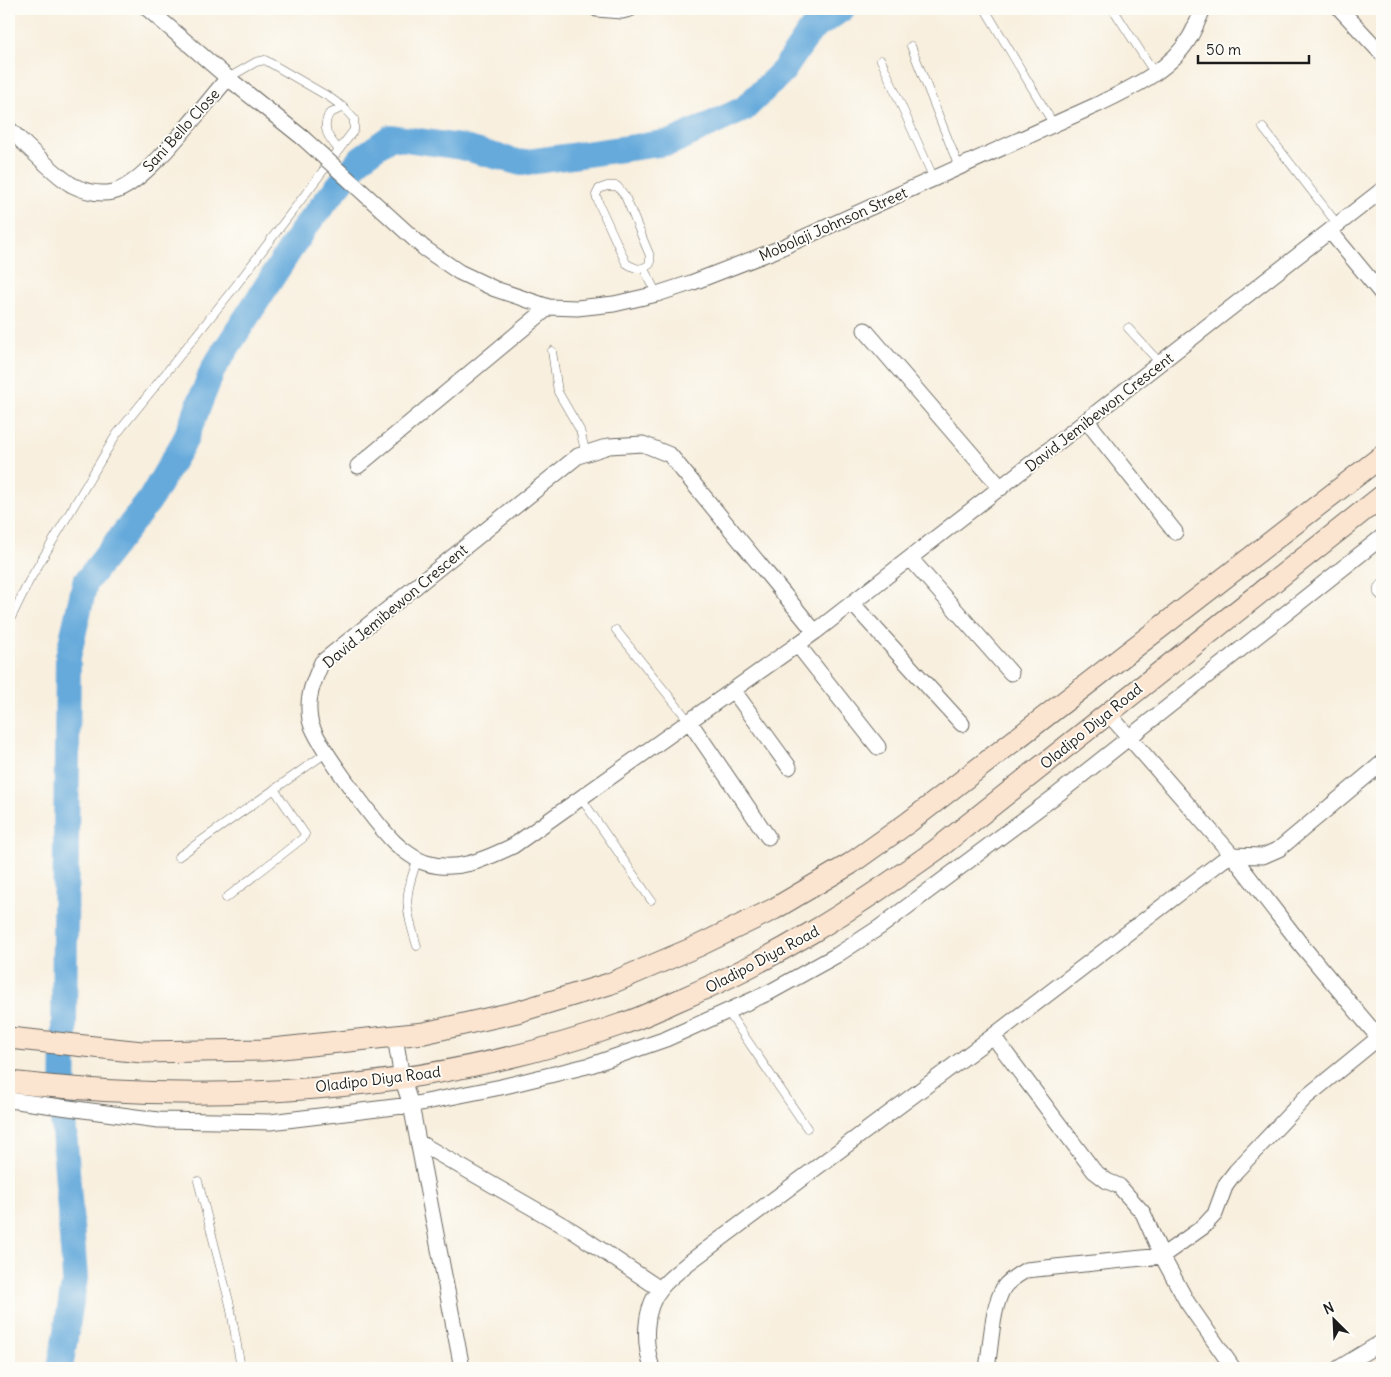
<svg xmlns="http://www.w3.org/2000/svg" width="1391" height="1377" viewBox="0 0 1391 1377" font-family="Delius,sans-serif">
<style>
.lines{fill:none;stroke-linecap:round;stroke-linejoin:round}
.river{stroke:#66aadb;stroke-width:26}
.lane-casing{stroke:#696660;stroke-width:9}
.street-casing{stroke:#696660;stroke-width:17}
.secondary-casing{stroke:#696660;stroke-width:23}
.lane{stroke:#fff;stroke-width:8}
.street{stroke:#fff;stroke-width:15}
.secondary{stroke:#fce5d0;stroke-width:21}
.street-bridge-casing{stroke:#696660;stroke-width:17;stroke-linecap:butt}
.street-bridge{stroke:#fff;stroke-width:15}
.labels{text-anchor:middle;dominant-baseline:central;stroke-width:4;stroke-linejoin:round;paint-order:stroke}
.street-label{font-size:15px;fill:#1c1c1c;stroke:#fdfcf7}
</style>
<rect width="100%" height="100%" fill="#fdfcf7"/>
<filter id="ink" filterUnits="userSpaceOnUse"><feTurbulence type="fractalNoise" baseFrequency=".02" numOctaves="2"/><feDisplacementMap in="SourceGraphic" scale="10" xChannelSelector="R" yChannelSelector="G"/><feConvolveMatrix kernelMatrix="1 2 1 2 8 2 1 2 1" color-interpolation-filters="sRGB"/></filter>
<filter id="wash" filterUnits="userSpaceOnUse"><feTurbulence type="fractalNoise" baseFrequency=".0096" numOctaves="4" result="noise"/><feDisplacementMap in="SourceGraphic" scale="20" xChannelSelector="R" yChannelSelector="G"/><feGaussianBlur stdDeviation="1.12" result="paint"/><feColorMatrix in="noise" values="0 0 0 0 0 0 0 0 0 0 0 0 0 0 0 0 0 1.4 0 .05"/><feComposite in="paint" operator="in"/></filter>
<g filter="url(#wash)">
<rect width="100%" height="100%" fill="#f8efde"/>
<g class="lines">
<path class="river" d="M60,1368L75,1278L63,1117L68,657L85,583L149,501L185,440L213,369L304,228L361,158L391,137L461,147L521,163L672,142L744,109L783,71L811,30L842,9"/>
</g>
</g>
<g filter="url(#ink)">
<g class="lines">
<defs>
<path id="lane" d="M985,9L1054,125
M1113,9L1154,72
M911,46L959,167
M881,60L934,179
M1263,128L1338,225
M339,150C329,138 321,129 329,114L343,107
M607,186H617L625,196L650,256V264C641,271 635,269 626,263L599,204L596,195L599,189Z
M644,269L657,294
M1128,328L1161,364
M552,351L558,392L580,430L586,454
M1382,584L1378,587V593L1382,597
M9,622L29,581L116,435L234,288L354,130V119L343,107L329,97L265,60L256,62L228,78
M616,630L689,721
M581,798L651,900
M178,857L326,753
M226,898L303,838L305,834L274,789
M417,946C405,907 403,897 418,859
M728,1012L807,1128
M198,1181L230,1305L241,1368"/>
<path id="street" d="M148,9L228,78L303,138
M597,9L622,11L630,9
M1340,9L1382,54
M9,129C24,143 56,176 72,185C84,191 99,195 113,192C145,185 204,105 228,78
M1330,231L1382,294
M424,248L459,272L495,289L549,307L577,308L614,304L657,294L691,283L776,250L1101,103C1133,87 1172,69 1190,37C1195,28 1199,18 1203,9
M865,330L1001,488
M1087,421L1175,532
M358,466L549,307
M910,558L1011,673
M852,603L962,724
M815,632L670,455L643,444L609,446L578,456L322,662C313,683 306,697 310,720C313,740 377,825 394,842C401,849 416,860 426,863C457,873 485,859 513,846L815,632L1382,190
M797,644L878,747
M733,690L789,767
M1107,712L1232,855L1303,947L1379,1038
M689,721L768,837
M993,1036L1094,1171L1107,1181L1119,1186L1143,1213L1162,1256L1187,1302L1233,1368
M395,1037L402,1078L411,1105L462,1368
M9,1100L158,1120L270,1122L411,1105L501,1087L591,1065L666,1039L770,992L837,955L880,927L1058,794L1382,537
M418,1142L573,1231L660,1289
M652,1368C644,1344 643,1309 661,1288C668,1279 678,1272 687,1264L993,1036L1223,860L1232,855L1263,856L1279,849L1382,763
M987,1368C991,1346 992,1306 1004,1287C1010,1279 1018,1275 1026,1270L1162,1256L1203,1227L1215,1214L1226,1184L1236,1171L1305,1098L1382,1035
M1339,1368L1382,1342"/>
<path id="secondary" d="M9,1038L142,1052L263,1050L424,1033L517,1012L609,984L698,946L774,909L850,864L909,822L1382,456
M9,1082C213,1106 427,1093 622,1024C641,1018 659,1009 677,1001C773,960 851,911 936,850L1382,496"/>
</defs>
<use href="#lane" class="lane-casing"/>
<use href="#street" class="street-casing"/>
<use href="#secondary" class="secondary-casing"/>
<use href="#lane" class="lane"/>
<use href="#street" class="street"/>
<use href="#secondary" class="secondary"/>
<defs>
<path id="street-bridge" d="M303,138L424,248"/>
</defs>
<use href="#street-bridge" class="street-bridge-casing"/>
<use href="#street-bridge" class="street-bridge"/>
</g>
</g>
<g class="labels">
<g class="street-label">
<text transform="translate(181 130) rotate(-48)">Sani Bello Close</text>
<text transform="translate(833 224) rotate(-24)">Mobolaji Johnson Street</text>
<text transform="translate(1099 412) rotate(-38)">David Jemibewon Crescent</text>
<text transform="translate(395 606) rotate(-40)">David Jemibewon Crescent</text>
<text transform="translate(1091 726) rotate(-39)">Oladipo Diya Road</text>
<text transform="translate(762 959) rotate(-28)">Oladipo Diya Road</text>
<text transform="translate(378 1079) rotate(-7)">Oladipo Diya Road</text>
</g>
</g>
<rect width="1391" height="1377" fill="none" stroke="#fdfcf7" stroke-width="30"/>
<g transform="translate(1334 1320) rotate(336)" stroke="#fdfcf7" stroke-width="4" paint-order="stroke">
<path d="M0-4L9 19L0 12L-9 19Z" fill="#1c1c1c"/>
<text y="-8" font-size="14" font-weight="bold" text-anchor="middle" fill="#1c1c1c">N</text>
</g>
<path d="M1198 55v8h111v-8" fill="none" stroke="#1c1c1c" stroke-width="2.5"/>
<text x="1206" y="55" font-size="15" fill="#1c1c1c" stroke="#fdfcf7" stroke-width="4" paint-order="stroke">50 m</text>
</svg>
